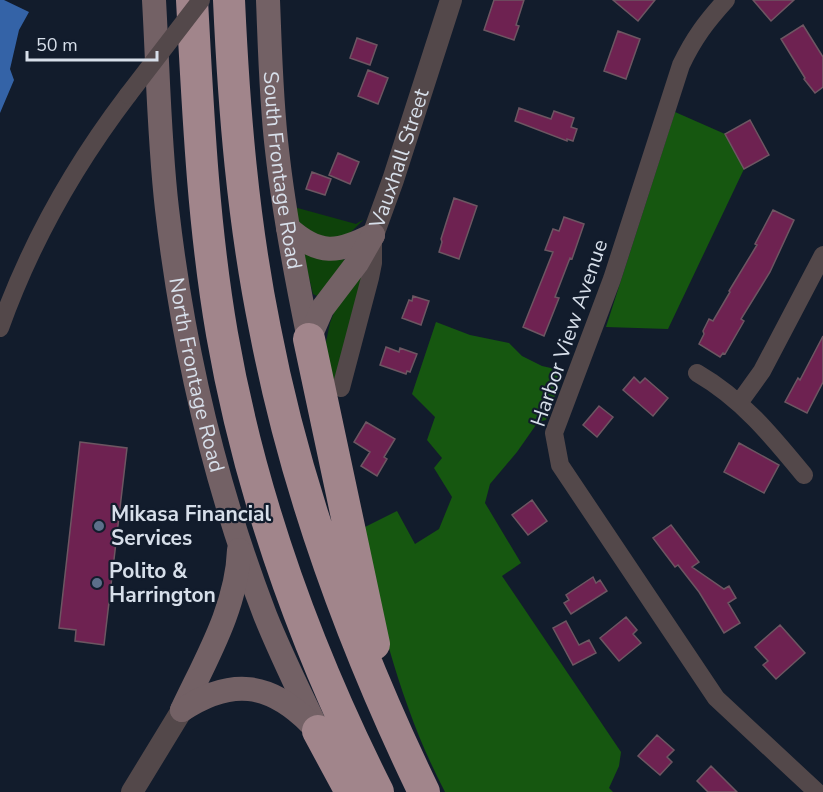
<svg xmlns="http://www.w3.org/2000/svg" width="823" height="792" viewBox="0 0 823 792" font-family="'Nunito Sans',sans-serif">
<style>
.green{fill:#0e420a}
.forest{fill:#165710}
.water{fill:#3463a7}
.building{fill:#6e2251;stroke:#6d5662;stroke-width:1.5}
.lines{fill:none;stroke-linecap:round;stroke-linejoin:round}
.minor{stroke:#53484a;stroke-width:18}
.tertiary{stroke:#53484a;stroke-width:22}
.secondary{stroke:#736165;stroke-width:24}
.motorway{stroke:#a1858b;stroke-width:32}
.minor-bridge{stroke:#53484a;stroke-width:18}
.service-dot{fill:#5c6f8a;stroke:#121c2c;stroke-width:2}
.labels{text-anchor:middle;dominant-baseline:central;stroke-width:4.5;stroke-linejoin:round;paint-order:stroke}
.street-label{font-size:21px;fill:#d7dfea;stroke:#121c2c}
.poi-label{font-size:21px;font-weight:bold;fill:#d7dfea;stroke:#121c2c;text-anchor:start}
</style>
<rect width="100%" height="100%" fill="#121c2c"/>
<path class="green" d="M294,207L356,224L364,219L347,236L317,239L296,222Z
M302,249L346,260L317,296L313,294Z
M358,274L365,279L335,396L323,356L330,323L340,296Z"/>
<path class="forest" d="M675,112L725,134L744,169L668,329L606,327Z
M436,322L470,335L509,343L522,356L542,366L564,371L546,420L538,422L517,452L490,484L485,503L521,563L502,576L621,752L619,766L609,788L613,792H445C402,710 380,620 359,530L397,511L415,544L439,529L452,497L434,468L442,458L427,440L435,417L412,394Z"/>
<path class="water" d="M0,0H4L29,12L19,30L10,69L14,80L0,113Z"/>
<path class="building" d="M494,0H524L516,25L519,26L514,40L484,30Z
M613,0H655L638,21Z
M753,0H794L771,21Z
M803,25L823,57V87L815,93L804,79L805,78L781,39Z
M618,31L640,39L626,79L604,71Z
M357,38L377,45L370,65L350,58Z
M368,70L388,78L378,104L358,96Z
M519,108L551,119L554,111L574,118L571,127L577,129L573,141L567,139V141L515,121Z
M750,120L769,155L744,169L725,134Z
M338,153L359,162L350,184L329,175Z
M312,172L331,179L325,195L306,189Z
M454,198L477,206L459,259L439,252L442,242L441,239Z
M773,210L794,220L770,272L741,319L744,321L725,354L723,353L720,357L699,344L704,334L703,331L709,319L713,321L730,292L729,291L757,245L755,244Z
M564,217L584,224L572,259L570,258L555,297L559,298L544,336L523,327L553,252L545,250L553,229L559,231Z
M413,296L429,301L421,325L402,318L409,300L412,301Z
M823,336V382L807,413L785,402L798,378L800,380Z
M386,347L399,352L400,348L417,354L410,372L407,371L406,374L380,365Z
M634,377L640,383L645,378L668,398L653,416L623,390Z
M599,406L613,417L597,437L583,425Z
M366,422L395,439L384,457L387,459L377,476L361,466L370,452L354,442Z
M80,442L127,448L104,645L75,641L76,630L59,628Z
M739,443L779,465L764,493L724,472Z
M532,500L547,521L528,535L512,515Z
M671,525L699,562L692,567L724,589L729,586L736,598L728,603L740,623L724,633L699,592L678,565L675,567L653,538Z
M593,577L596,583L600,580L607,591L571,614L564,603L569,600L566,595Z
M626,617L637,630L633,634L641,643L619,661L600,638Z
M566,621L579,645L589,640L596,653L573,665L553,628Z
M780,625L805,653L776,679L763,665L768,661L755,647Z
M657,735L674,750L667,757L672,762L660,775L638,756Z
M711,766L737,792H708L697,781Z"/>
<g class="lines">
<path class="minor" d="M726,0C706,22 694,38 681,65L612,279L554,433L560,465L716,698L817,792
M0,328C30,244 74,166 128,95
M697,373C742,399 772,436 804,475
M341,388L370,278L373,263V235
M739,403L762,371L823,255"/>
<g class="tertiary">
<path id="s1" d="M373,235L393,180L451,0"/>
<path d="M132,792L182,710"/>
</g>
<g class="secondary">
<path id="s2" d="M154,0C158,70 159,140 167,209C183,348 215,485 265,615C281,655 300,693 318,731"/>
<path id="s3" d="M268,0C270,50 271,100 277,150C284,214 296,276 309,339"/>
<path d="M288,228C319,256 338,253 373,235"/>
<path d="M309,339L322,309L357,263L373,235"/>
<path d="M182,710C206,659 237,607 239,550"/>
<path d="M182,710C231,678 269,682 310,723"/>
</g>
<path class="motorway" d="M192,0C198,112 203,224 222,334C250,494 305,647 378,792
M229,0C234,111 243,221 265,329C296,491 353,645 424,792
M309,339L374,644
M318,731L351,792"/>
<path class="minor-bridge" d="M128,95L201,0"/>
</g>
<g class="service-dot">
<circle cx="99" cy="526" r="6"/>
<circle cx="97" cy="583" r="6"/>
</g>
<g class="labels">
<g class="street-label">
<text stroke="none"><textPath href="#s1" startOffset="81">Vauxhall Street</textPath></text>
<text stroke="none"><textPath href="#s3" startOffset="171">South Frontage Road</textPath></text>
<text transform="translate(569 333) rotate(-71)">Harbor View Avenue</text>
<text stroke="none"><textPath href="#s2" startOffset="378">North Frontage Road</textPath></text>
</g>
<g class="poi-label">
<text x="111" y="514">Mikasa Financial<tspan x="111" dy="24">Services</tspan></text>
<text x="109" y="571">Polito &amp;<tspan x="109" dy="24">Harrington</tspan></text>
</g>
</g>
<path d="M27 51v9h130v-9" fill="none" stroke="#d7dfea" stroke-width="3"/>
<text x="36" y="51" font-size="18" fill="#d7dfea" stroke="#121c2c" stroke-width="4.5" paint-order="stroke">50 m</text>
</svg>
